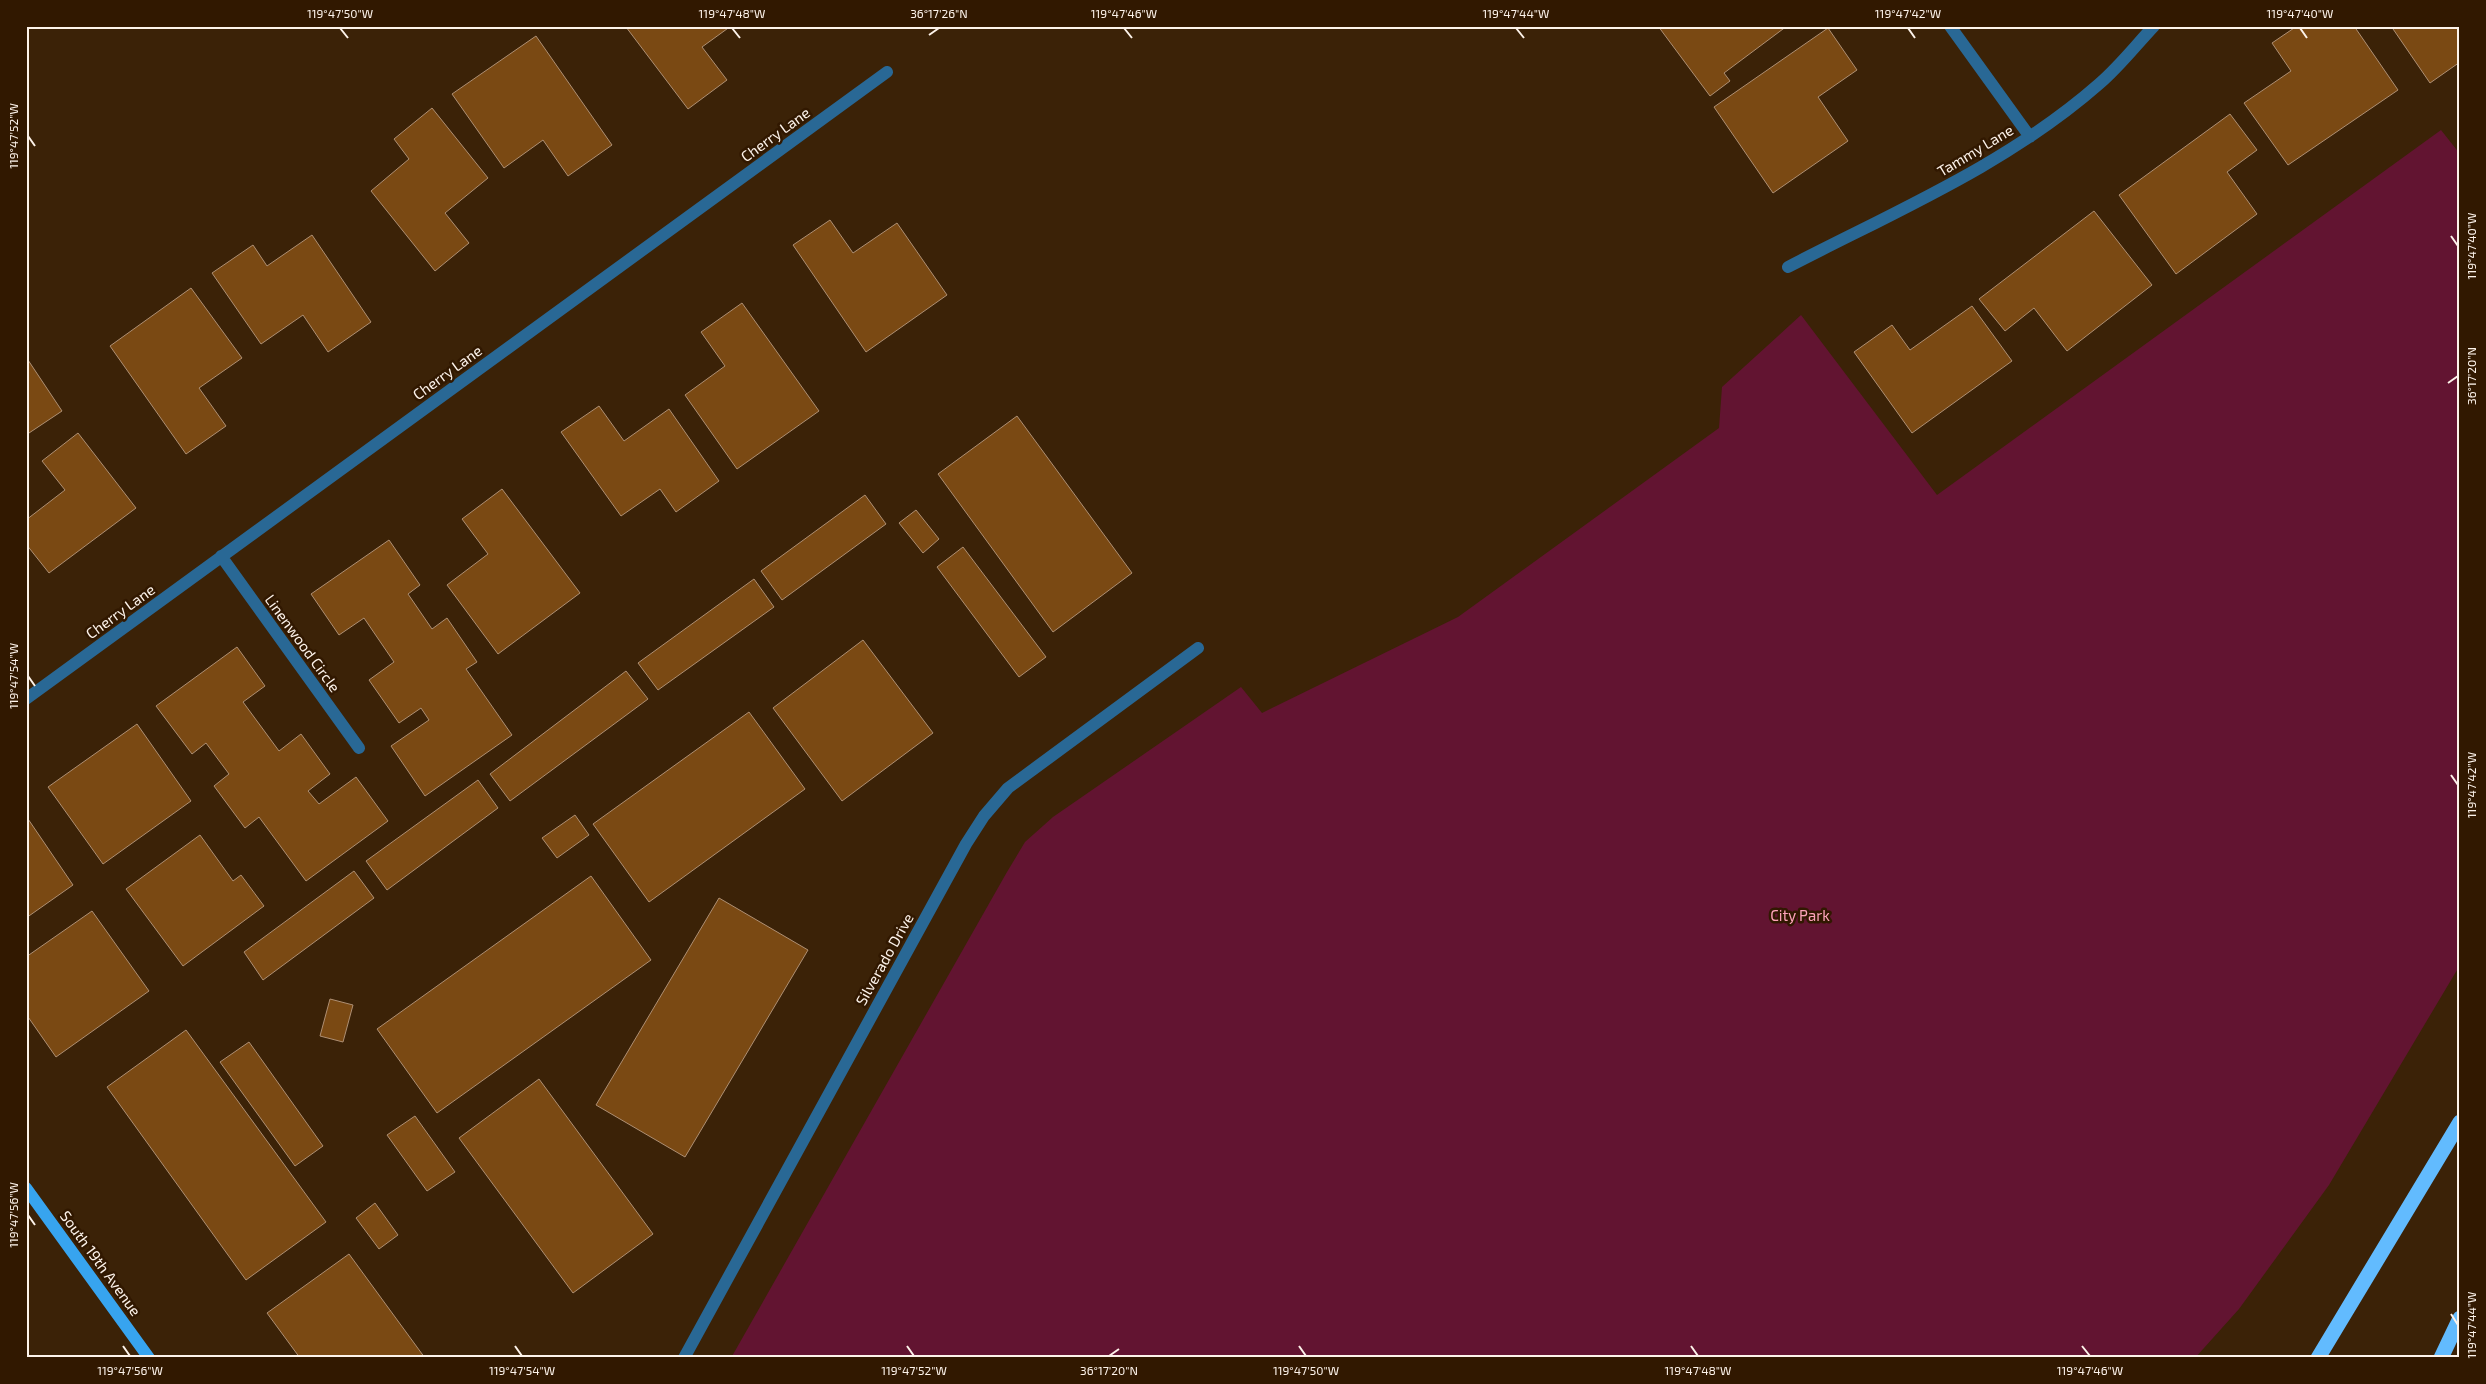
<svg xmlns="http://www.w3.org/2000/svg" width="2486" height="1384" viewBox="0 0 2486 1384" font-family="'Exo 2',sans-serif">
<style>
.green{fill:#621431}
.building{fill:#7a4913;stroke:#ae8f73}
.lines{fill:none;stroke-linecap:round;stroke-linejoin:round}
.minor{stroke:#296895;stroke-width:12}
.major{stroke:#37a4ef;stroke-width:12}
.highway{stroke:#62bbfe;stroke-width:15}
.ticks{fill:none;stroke:#fdf3ea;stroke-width:2}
.labels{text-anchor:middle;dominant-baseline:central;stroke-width:5;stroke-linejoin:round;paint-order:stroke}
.street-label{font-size:15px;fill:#fdf3ea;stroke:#311800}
.park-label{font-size:15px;fill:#fea3ba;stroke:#311800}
.neatline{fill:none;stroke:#fdf3ea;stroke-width:2}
.ticks-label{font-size:12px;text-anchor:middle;fill:#fdf3ea}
</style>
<rect width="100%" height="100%" fill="#3b2207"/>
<path class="green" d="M2441,130L2460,154V965L2329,1185L2239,1309L2195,1358H731L1007,872L1025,842L1053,817L1241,687L1262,713L1458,617L1719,428L1722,387L1801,315L1937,495Z"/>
<path class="building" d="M731,26L702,47L727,80L688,109L626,27Z
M1658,26H1787L1724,73L1730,81L1710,96Z
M2297,26H2354L2398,90L2288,165L2244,103L2291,71L2272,43Z
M2391,26H2460V62L2430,83Z
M1828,28L1857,70L1818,97L1848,141L1773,193L1714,107Z
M536,36L612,145L568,176L543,140L504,168L452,94Z
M432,108L488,178L445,213L469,243L435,271L371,191L409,159L394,139Z
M2230,114L2257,150L2227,172L2257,214L2176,274L2119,195Z
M2094,211L2152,285L2067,351L2034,308L2005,331L1979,299Z
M830,220L853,253L897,223L947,295L866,352L793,245Z
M312,235L371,322L328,352L303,315L261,344L212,273L253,245L267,266Z
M191,288L242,358L199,388L226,426L186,454L110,346Z
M742,303L819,411L737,469L685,395L725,366L701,332Z
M1972,306L2012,361L1912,433L1854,352L1892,325L1910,350Z
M26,357L62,411L26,435Z
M599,406L624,441L669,409L719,481L676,512L660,489L621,516L561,432Z
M1017,416L1132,573L1053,632L938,474Z
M78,433L136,508L49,573L26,544V520L65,490L42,461Z
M502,489L580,593L498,654L447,585L488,554L462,519Z
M865,495L886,524L782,600L761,571Z
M916,510L939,539L923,553L899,523Z
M389,540L420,585L408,594L432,629L447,618L477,662L466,669L512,735L425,796L391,746L429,720L421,708L399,723L369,680L394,662L364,618L339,635L311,594Z
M963,547L1046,657L1019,677L937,567Z
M754,579L774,607L658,690L638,663Z
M863,640L933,733L842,801L773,708Z
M237,647L265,686L243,702L279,751L301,734L330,774L308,791L319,804L356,777L388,821L306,881L259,817L245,828L214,786L229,774L206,743L192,754L156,706Z
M626,671L648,699L510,801L490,774Z
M749,712L805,789L649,902L593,824Z
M137,724L191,801L103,864L48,787Z
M478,780L498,808L387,890L366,861Z
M575,815L589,835L557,858L542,838Z
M26,816L73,885L26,918Z
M200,835L233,881L241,875L264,906L183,966L126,889Z
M354,871L374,898L263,980L244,952Z
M591,876L651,960L437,1113L377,1029Z
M719,898L808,950L685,1157L596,1105Z
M92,911L149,991L56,1057L26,1014V957Z
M330,999L353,1005L343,1042L320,1036Z
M186,1030L326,1222L246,1280L107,1087Z
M249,1042L323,1146L295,1166L220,1062Z
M539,1079L653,1234L573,1293L459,1138Z
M415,1116L455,1172L427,1191L387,1135Z
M375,1203L398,1235L379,1249L356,1218Z
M349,1254L425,1358H300L267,1313Z"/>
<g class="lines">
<path class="minor" d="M1950,26L2030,137
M1788,267C1894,212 2008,164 2099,84C2119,67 2136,45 2154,26
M221,556L359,748
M26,699L887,72
M684,1358L966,844L984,816L1008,788L1198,648"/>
<path class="major" d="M26,1188L149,1358"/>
<path class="highway" d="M2318,1358L2460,1122
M2441,1358L2460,1318"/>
</g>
<path class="ticks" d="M340,28L348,38M732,28L740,38M1124,28L1132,38M1516,28L1524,38M1908,28L1915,38M2300,28L2307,38M929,35L939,28M28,136L35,146M2451,236L2458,246M2448,383L2458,376M28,676L35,686M2451,775L2458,785M28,1215L35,1225M2451,1314L2458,1325M123,1346L130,1356M515,1346L522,1356M907,1346L914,1356M1299,1346L1306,1356M1691,1346L1698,1356M2082,1346L2090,1356M1109,1356L1119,1349"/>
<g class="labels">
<g class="street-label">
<text transform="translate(775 134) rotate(-36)">Cherry Lane</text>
<text transform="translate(1975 150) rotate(-31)">Tammy Lane</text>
<text transform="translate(447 372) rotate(-36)">Cherry Lane</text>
<text transform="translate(120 611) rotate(-36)">Cherry Lane</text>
<text transform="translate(303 643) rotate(54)">Linenwood Circle</text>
<text transform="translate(884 959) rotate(-61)">Silverado Drive</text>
<text transform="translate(101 1263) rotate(54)">South 19th Avenue</text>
</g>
<g class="park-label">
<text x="1800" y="915">City Park</text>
</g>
</g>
<rect width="2486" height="1384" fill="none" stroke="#311800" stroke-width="55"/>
<rect x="28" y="28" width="2430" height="1328" class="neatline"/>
<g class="ticks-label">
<text x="340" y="18">119°47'50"W</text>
<text x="732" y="18">119°47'48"W</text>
<text x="939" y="18">36°17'26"N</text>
<text x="1124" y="18">119°47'46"W</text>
<text x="1516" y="18">119°47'44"W</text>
<text x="1908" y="18">119°47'42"W</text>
<text x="2300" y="18">119°47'40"W</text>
<text transform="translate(14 136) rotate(-90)" y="4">119°47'52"W</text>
<text transform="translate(2472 246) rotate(-90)" y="4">119°47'40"W</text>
<text transform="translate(2472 376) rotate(-90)" y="4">36°17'20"N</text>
<text transform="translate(14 676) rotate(-90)" y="4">119°47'54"W</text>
<text transform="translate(2472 785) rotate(-90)" y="4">119°47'42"W</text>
<text transform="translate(14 1215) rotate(-90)" y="4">119°47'56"W</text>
<text transform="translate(2472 1325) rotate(-90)" y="4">119°47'44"W</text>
<text x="130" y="1375">119°47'56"W</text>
<text x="522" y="1375">119°47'54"W</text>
<text x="914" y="1375">119°47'52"W</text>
<text x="1109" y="1375">36°17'20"N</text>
<text x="1306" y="1375">119°47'50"W</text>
<text x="1698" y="1375">119°47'48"W</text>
<text x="2090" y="1375">119°47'46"W</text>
</g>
</svg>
